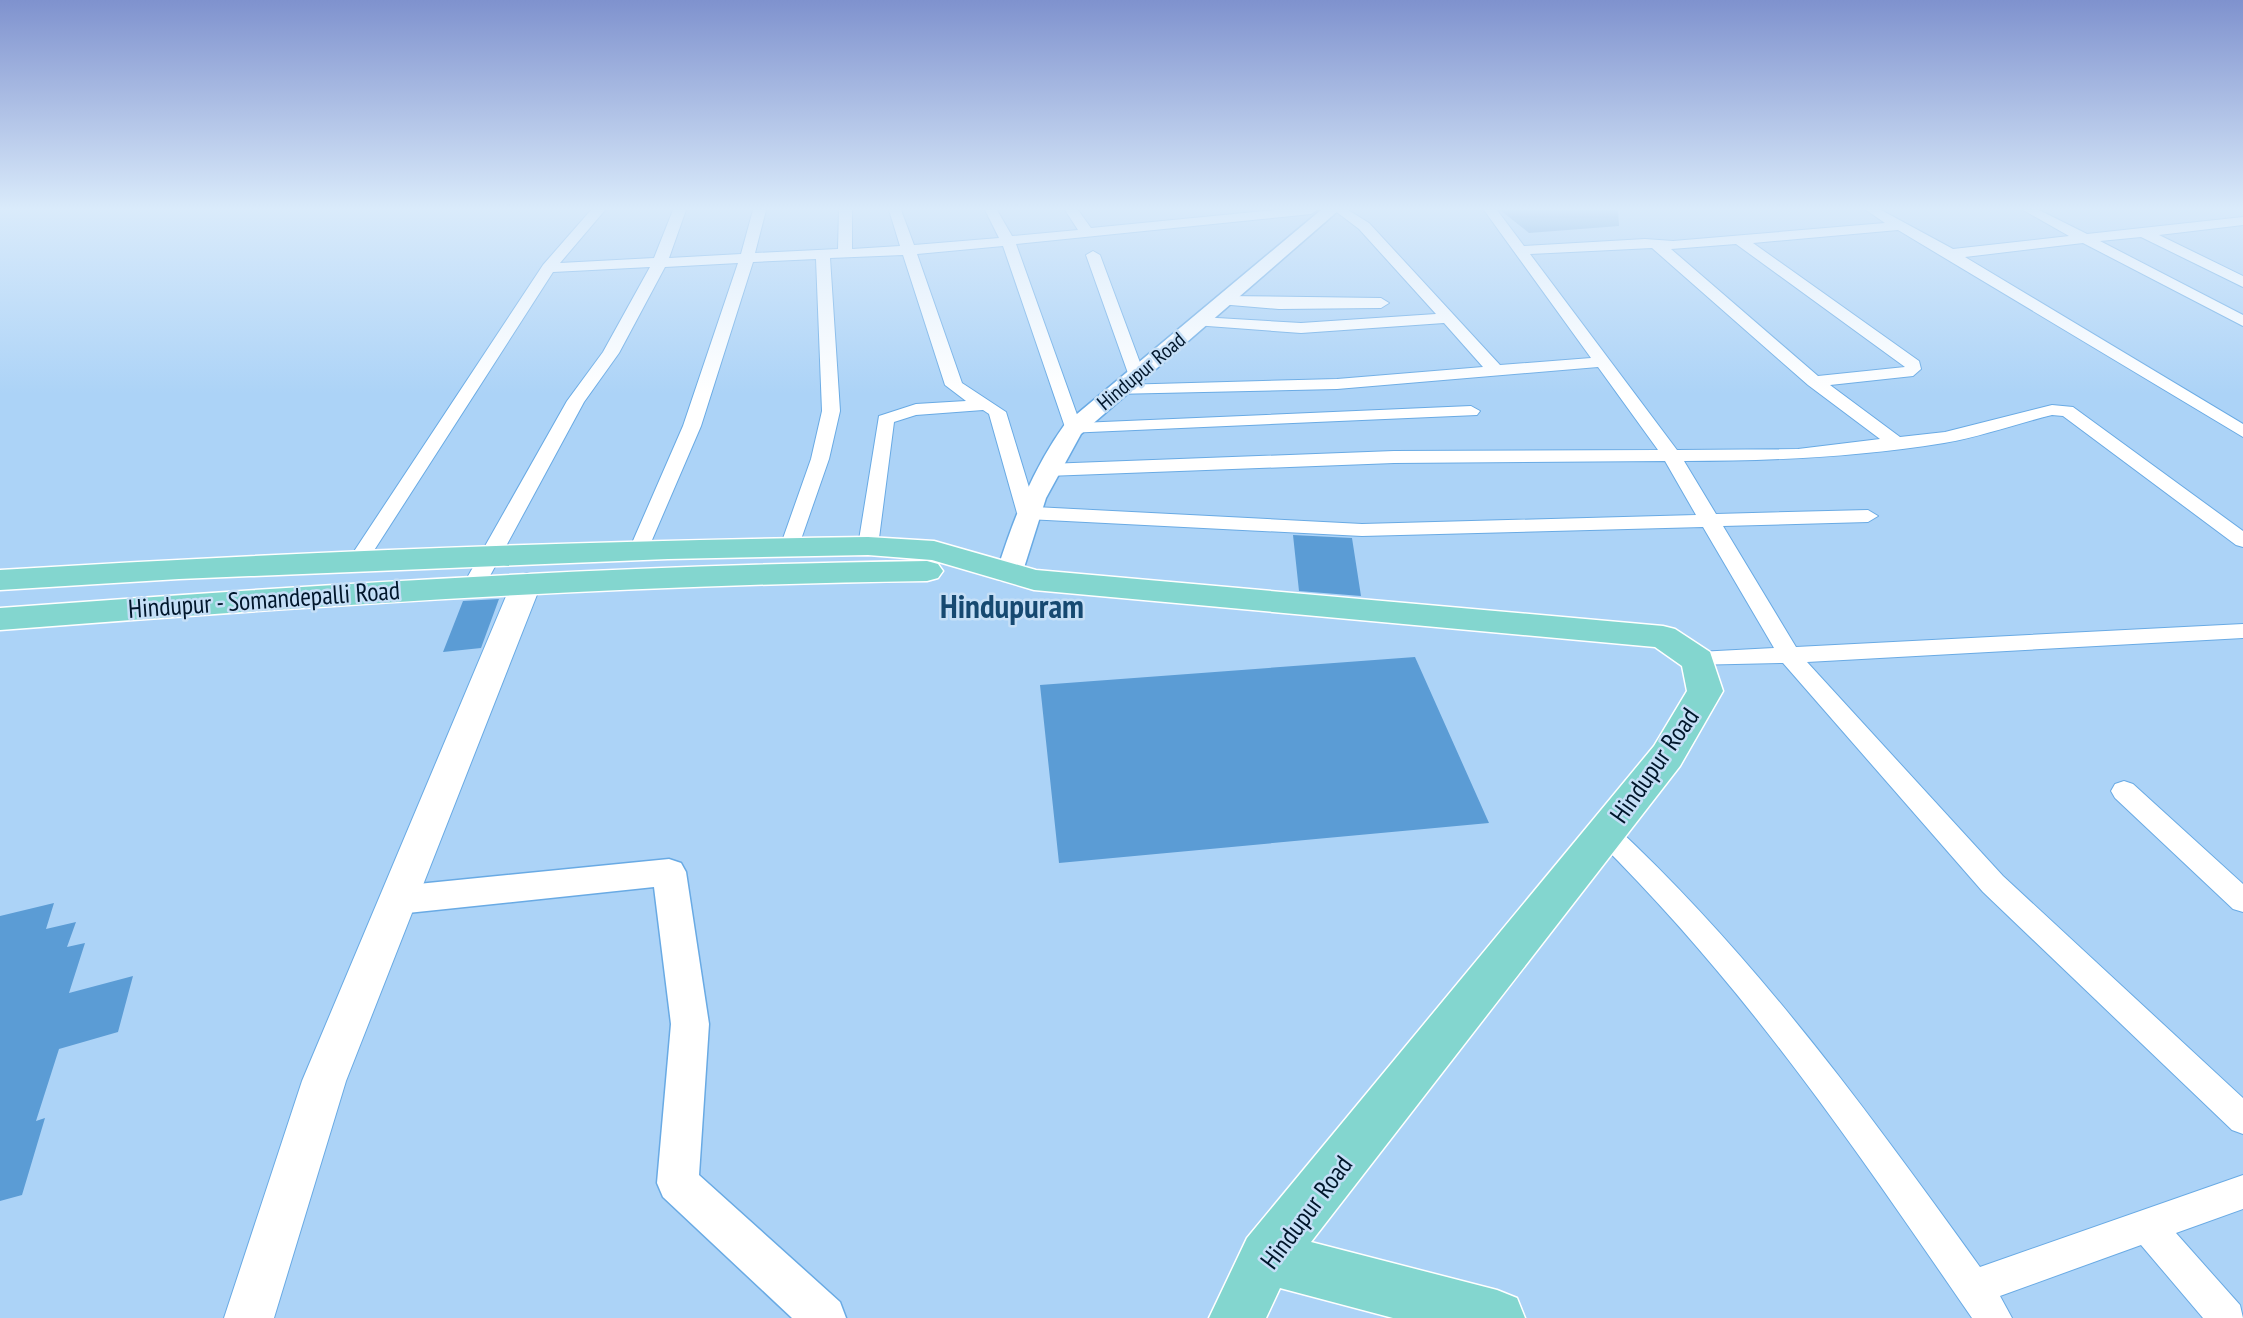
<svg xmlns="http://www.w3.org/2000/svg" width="2243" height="1318" viewBox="0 0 2243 1318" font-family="'PT Sans Narrow',sans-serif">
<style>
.building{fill:#5b9cd5}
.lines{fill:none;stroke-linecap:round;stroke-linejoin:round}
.minor-casing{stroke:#69aae4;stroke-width:2}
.tertiary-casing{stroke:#69aae4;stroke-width:3}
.secondary-casing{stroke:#69aae4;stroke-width:2}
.primary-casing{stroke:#fff;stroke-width:3}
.minor{fill:#fff;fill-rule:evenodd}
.tertiary{fill:#fff;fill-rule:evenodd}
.secondary{fill:#fff;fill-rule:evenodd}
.primary{fill:#83d6cf;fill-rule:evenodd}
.labels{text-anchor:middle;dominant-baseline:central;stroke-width:5;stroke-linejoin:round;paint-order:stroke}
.far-street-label{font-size:21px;fill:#00162b;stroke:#c5dff7}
.street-label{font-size:26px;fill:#00162b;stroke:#c5dff7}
.district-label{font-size:33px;font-weight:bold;fill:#164971;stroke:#c5dff7}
</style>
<rect width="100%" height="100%" fill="#acd3f7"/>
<path class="building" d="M1500,210H1618L1619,226L1529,233Z
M1293,535L1352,538L1361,596L1299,591Z
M499,599L481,648L443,652L463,601Z
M1415,657L1489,823L1059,863L1040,685Z
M54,903L46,929L76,922L67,947L85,943L69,993L133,976L118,1032L59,1049L36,1121L45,1118L22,1195L0,1201V916Z"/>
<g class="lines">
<defs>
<path id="minor" d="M591,210H605L560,263L654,258L673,210H686L669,258L741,254L753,210H766L755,253L838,249L839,210H852V249L900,246L889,210H901L914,245L999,238L985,210H997L1012,236L1078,230L1065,210H1078L1091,228L1275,210H1317L1311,214L1016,244L1080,423L1471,406L1480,411L1477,415L1067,433L1003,246L917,254L962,383L1006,412L1035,507L1362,524L1696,515L1665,461L1394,463L1047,476L1038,470L1047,464L1394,451L1658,450L1598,367L1337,389L1113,394L1110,390L1119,385L1337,379L1483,367L1444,323L1301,333L1194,325V319L1200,317L1301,323L1436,314L1359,229L1334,210H1348L1369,223L1500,365L1591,358L1484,210H1497L1524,246L1645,239L1673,241L1885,223L1866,210H1881L1953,249L2069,236L2023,210H2039L2087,234L2243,217V225L2159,235L2243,276V287L2141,237L2100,241L2243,315V326L2083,243L1965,257L2243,424V437L1898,230L1753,243L1919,361L1921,369L1913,376L1830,385L1900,437L1945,432L2052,405L2073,407L2243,531V547L2236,545L2063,416L2052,415C2016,424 1980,437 1944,443C1858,457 1771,461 1684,461L1716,514L1868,510L1878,516L1868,522L1723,526L1796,647L2243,624V638L1807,662L2003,876L2243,1098V1134L2232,1130L1983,892L1783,663L1690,665L1687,660L1690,655L1698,652L1774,648L1703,527L1362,536L1027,519L1017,513L989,414L983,410L916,415L894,422L878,546L868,552L861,550L858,546L879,416L916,404L966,401L945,385L903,255L830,258L840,411L829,459L797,551H783L780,547L811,459L822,411L816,259L753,262L701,426L646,554L639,556L629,550L683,426L738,263L665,267L619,353L584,402L485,585L482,590H466L463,585L567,401L603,352L650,267L553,272L364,566H350L347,562L543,265ZM1736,244L1905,367L1818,376L1671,249ZM1652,248L1808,385L1880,439L1798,449L1677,450L1530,254Z
M1093,251L1100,255L1145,376L1143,380H1131L1129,376L1086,255Z
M1224,296L1381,298L1389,303L1381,308L1279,309L1219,304L1216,301Z
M2124,781L2133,784L2243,884V912L2233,909L2115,798L2111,791L2115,784Z
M1606,823L1615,826C1757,959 1867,1110 1980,1267L2243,1175V1209L2176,1233L2240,1305L2243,1318H2203L2141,1245L2000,1296L2012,1318H1972C1854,1147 1746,987 1597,840L1593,833L1597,826Z"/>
<path id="tertiary" d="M1321,210H1339L1081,434L1046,498L1022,574L1018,580H1000L996,574C1013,520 1032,470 1065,424Z
M669,859L681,863L686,872L709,1024L699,1175L840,1302L846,1318H792L663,1197L657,1183L671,1024L654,887L398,914L386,910L381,900L386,890L398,886Z"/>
<path id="secondary" d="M527,573L537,576L542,582L346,1081L274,1318H224L302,1081L512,582L517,576Z"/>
<path id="primary" d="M868,537L934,541L1036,570L1663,626L1675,629L1710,652L1723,691L1680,766L1311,1242L1497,1290L1517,1298L1525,1318H1393L1280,1288L1266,1318H1209L1247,1238L1654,746L1687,691L1682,666L1655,647L1034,590L932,560L868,555L668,559L179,579L0,590V570C289,552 578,541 868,537Z
M927,561L938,564L943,571L938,578L927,581C617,585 309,606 0,630V608C309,585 617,565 927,561Z"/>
</defs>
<use href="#minor" class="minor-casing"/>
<use href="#tertiary" class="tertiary-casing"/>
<use href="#secondary" class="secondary-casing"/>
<use href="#primary" class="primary-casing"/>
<use href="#minor" class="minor"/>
<use href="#tertiary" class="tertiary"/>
<use href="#secondary" class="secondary"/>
<use href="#primary" class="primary"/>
</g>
<linearGradient id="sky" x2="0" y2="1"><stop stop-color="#7f92ce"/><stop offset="0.53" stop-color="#daebfb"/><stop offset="1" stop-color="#daebfb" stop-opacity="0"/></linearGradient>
<rect width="2243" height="394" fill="url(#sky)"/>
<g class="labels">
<g class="far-street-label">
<text transform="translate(1141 371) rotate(-40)">Hindupur Road</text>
</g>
<g class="street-label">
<text transform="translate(264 599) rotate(-4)">Hindupur - Somandepalli Road</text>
<text transform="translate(1654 765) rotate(-55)">Hindupur Road</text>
<text transform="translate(1306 1212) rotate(-53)">Hindupur Road</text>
</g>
<g class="district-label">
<text x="1012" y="605">Hindupuram</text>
</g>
</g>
</svg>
